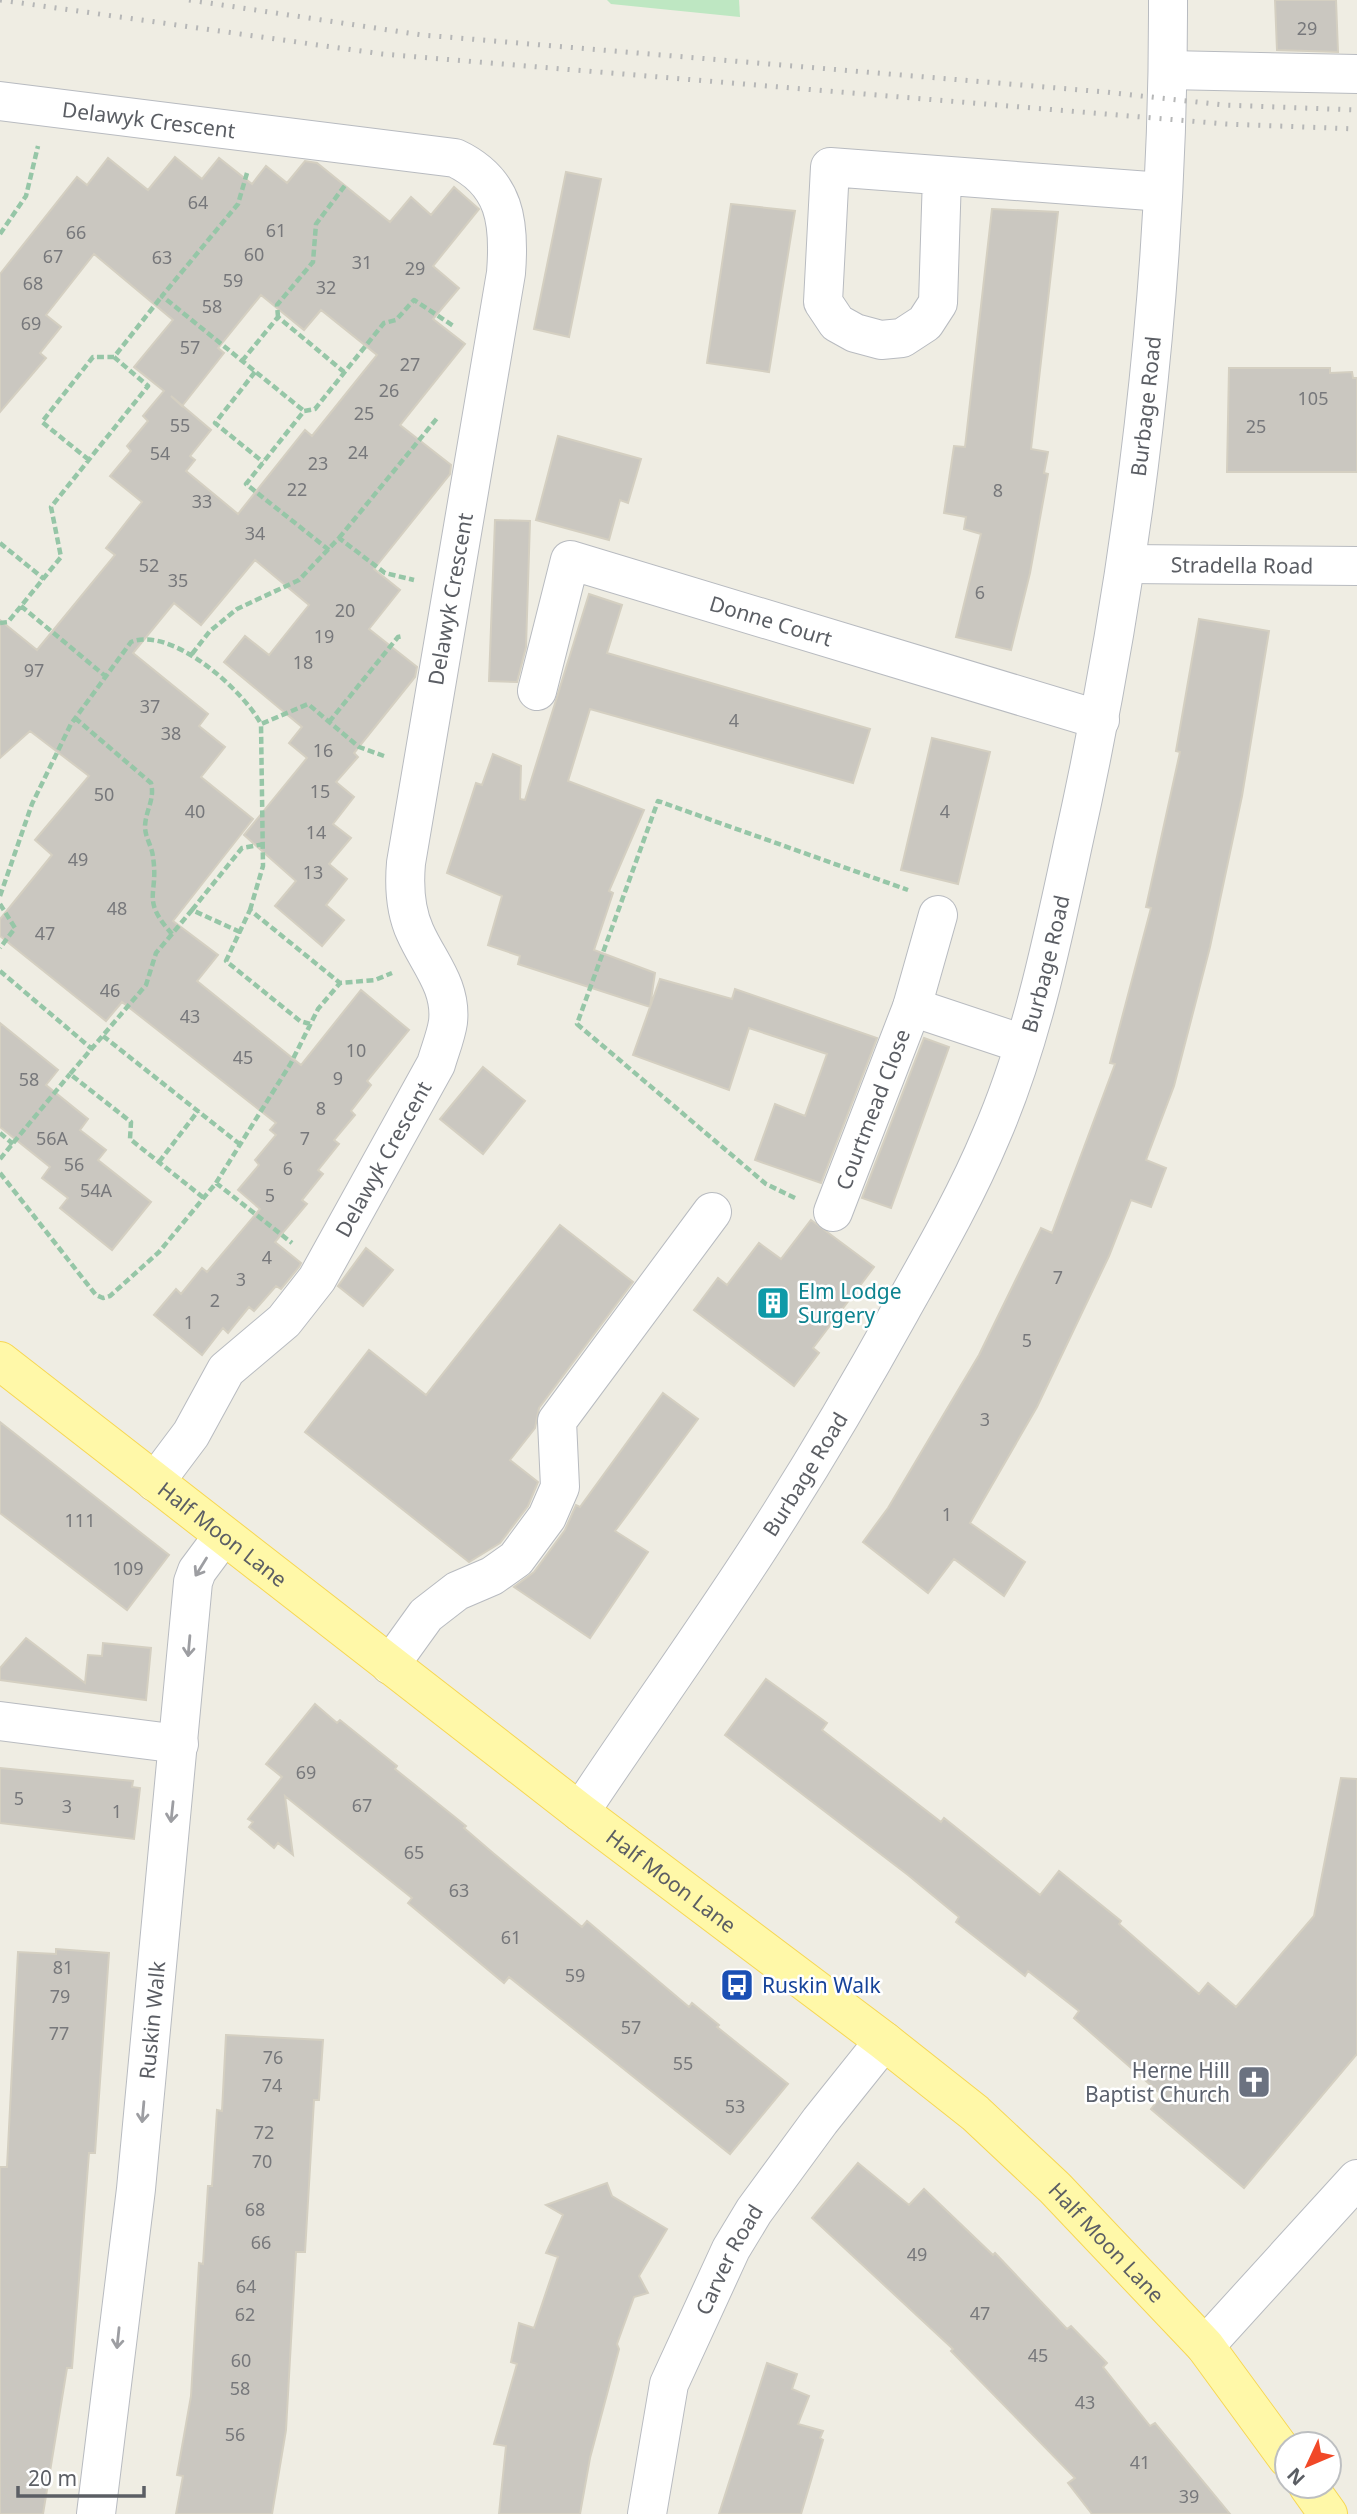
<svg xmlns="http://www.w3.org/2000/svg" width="1357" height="2514" viewBox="0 0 1357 2514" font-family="'Noto Sans',sans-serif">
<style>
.green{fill:#bee7c2}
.building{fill:#cac7c0;stroke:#d4cfc1;stroke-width:2;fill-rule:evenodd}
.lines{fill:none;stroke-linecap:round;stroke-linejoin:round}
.minor-casing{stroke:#b8bbc0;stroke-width:40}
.major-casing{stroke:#f7d753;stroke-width:40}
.path{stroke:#96c6a7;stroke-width:4.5;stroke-dasharray:7 3.5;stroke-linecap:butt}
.minor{stroke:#fff;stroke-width:38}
.major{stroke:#fff8a8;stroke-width:38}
.rail{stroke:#b6b7b7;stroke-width:5;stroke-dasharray:2 9;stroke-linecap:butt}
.oneway{stroke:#9d9ea2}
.labels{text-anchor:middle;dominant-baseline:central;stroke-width:5;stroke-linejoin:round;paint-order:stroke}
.number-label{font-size:18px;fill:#77787b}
.street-label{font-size:21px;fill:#5b5e64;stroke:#fff}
.culture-label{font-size:21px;fill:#0d838f;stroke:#fff;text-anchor:start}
.transit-label{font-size:21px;fill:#164399;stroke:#fff;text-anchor:start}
.worship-label{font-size:21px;fill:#5b616d;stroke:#fff;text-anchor:end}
</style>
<rect width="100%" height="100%" fill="#efede3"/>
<path class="green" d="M607,0H739L740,17L611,4Z"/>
<path class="building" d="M1275,0H1336L1338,52L1277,50Z
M175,157L202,179L219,158L252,184L266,166L287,183L305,161L317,163L390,222L411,197L431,215L454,187L479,209L433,266L459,288L433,319L465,344L400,425L451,465L450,474L374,569L400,590L369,629L417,667L415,677L354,753L358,757L336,782L354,797L333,824L351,838L329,864L347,879L326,905L344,920L322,946L275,906L296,881L244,835L307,758L289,743L302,727L224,662L245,636L269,655L309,605L255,560L201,625L174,603L133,653L208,714L199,726L225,747L201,777L253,819L173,921L218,955L197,981L301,1065L361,990L409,1030L367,1081L371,1085L351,1111L355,1115L334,1140L339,1144L318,1170L323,1174L302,1200L307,1204L275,1242L301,1263L299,1267L281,1289L276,1286L254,1311L249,1307L228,1333L223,1328L202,1355L154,1315L176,1289L181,1294L202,1268L207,1272L260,1209L238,1190L259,1165L255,1160L276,1135L270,1130L276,1123L122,1002L106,1021L0,936V919L52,855L35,840L89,776L30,731L0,758V620L37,650L115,555L106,548L142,502L110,476L131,451L127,446L148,421L143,416L164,391L134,367L173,320L94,254L46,315L61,327L40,353L46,358L0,412V274L77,177L87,185L108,158L148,190ZM261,295L304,330L321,310L377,355L312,436L305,430L238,514L186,471L195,460L190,456L211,430L171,396L182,406L224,353L218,348Z
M566,172L601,179L569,337L534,329Z
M731,204L795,211L769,372L707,363Z
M992,209L1058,212L1031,449L1048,452L1044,473L1048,474L1030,573L1011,650L956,637L981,534L964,529L966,517L944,513L954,446L965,447Z
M1229,368H1330V373L1352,372L1353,378H1357V472H1227Z
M558,436L641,459L628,503L620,500L609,540L536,520Z
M495,520L530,521L526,647L517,682L489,681Z
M589,594L622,605L607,653L870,729L853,783L590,709L568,781L644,810L609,891L613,893L594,950L655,973L650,1007L518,964L520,956L488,945L502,896L447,873L476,783L482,785L493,754L521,766L520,799L525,800Z
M1199,619L1269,631L1242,796L1210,947L1174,1086L1146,1160L1166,1168L1151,1207L1131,1200L1109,1256L1037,1407L970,1523L1025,1562L1004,1596L954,1559L928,1593L863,1542L888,1508L979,1355L1041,1228L1052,1233L1115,1064L1110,1063L1151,908L1146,907L1180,752L1176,751Z
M932,738L990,752L958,884L901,870Z
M660,979L732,999L735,989L877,1038L821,1183L755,1160L775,1104L805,1116L827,1054L749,1028L729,1090L633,1055Z
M0,1023L58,1070L46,1085L88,1119L80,1130L106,1150L98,1160L151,1202L112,1250L60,1208L68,1198L42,1178L50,1167L0,1127Z
M924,1038L949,1047L891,1208L862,1198Z
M483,1067L525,1101L483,1154L440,1119Z
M811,1220L874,1267L813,1348L819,1353L794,1386L694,1310L718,1278L727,1285L759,1243L781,1259Z
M560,1225L633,1282L539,1408L535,1428L510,1460L538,1482L528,1506L500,1543L469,1562L305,1432L369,1350L426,1395Z
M366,1248L393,1270L363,1306L338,1286Z
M663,1393L698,1419L615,1531L648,1552L590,1638L514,1587L534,1572L565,1530L576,1505L580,1507Z
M0,1422L169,1555L127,1610L0,1513Z
M26,1638L85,1683L88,1655L102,1656L103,1643L151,1648L146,1700L0,1680V1668Z
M766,1679L827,1723L822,1730L941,1822L944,1818L1040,1895L1059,1871L1121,1921L1119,1924L1199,1994L1208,1983L1236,2007L1314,1916L1341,1778L1357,1779V2054L1244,2188L1151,2109L1162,2095L1074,2018L1079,2011L1028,1971L1025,1976L956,1922L959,1917L908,1875L725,1735Z
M315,1704L337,1723L340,1720L397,1766L395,1769L466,1826L464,1828L493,1853L582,1927L587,1921L689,2007L692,2003L719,2025L717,2027L788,2084L730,2154L509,1977L504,1983L408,1903L412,1898L285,1796L293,1855L278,1843L274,1848L249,1827L253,1822L248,1819L282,1777L266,1764Z
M0,1768L133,1781L132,1787L140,1788L134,1839L0,1823Z
M56,1949L109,1953L95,2153H89L72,2368H67L43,2514H0V2167H7L18,1952L56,1954Z
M226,2035L323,2040L319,2100H314L305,2252H296L286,2430L272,2514H176L183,2476L177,2475L191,2396L199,2263L203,2264L208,2186H212L217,2110L222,2111Z
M858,2163L909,2205L924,2189L993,2255L995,2253L1067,2329L1071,2326L1107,2363L1103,2367L1150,2426L1155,2423L1230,2514H1092L1068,2483L1075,2478L951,2351L953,2349L812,2218Z
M607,2183L612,2196L667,2229L639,2276L648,2293L634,2297L617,2344L619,2349L590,2458L580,2514H499L506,2446L494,2444L517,2364L511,2362L519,2323L534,2328L558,2257L546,2253L563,2215L546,2205Z
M767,2363L797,2374L792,2389L809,2396L798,2424L823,2431L820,2438L823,2440L801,2514H719Z"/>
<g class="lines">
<defs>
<g id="minor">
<path d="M1168,70L1357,74"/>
<path id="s1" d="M0,101L455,158C506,182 510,223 506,273L406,863C404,886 405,910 415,932C428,962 452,986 448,1022C446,1036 440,1050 436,1064L317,1279L284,1321L226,1370L191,1434L155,1482"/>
<path d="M942,176L938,303L925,323L902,338L881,340L855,333L837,323L823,302L830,167L1163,192"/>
<path id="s2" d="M1126,564L1357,566"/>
<path id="s3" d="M537,691L570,560L1100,720"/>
<path d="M912,1007L1023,1044"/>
<path id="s4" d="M833,1212L912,1007L938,915"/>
<path d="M390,1665L426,1615L457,1591L492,1576L516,1559L547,1517L560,1487L557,1421L712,1212"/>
<path d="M0,1721L179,1744"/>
<path id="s5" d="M580,1812C643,1717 710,1625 771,1529C817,1457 860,1384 901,1310C933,1253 966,1196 991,1136C1031,1044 1052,942 1073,844C1134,571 1169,281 1168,0"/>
<path d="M1205,2346L1357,2179"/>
<path id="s6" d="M96,2514L136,2189L193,1582L197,1571L223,1536"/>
<path id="s7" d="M647,2514L669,2384L731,2249L754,2211L820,2121L884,2041"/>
</g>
<g id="major">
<path id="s8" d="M0,1361L580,1812L884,2041L975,2113L1055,2188L1205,2346L1287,2458"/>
<path d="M1308,2486L1328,2514"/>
</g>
</defs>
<use href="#minor" class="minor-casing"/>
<use href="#major" class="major-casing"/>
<path class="path" d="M247,173L238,204L162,296L304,411
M0,234L26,196L38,146
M278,317L277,305L313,262L316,224L346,184
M242,361L278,317L344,372
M255,372L215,423L263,462
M89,460L42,422L93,357H114
M339,538L438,417
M0,543L44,579
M329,550L246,484L304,411L315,409L384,323L396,320L414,300L455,327
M21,606L104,675
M0,623L8,622L61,557L51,507L148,386L114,357L162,296
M192,654L210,631L237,609L299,580L339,538L385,573L414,580
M75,718L151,783C155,800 146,809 145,826C145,838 152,846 153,857C159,896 140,898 172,934L192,910L240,932
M329,722L398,637L403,636
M0,896L32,804L71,724L131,642C172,626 243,690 261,724
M0,904L15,928L0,948
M192,910L242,848L264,844
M250,910L263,866L261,724L308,704L359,747L384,756
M172,934L156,953L146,985L70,1074L131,1122L130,1139L205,1199
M0,971L92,1049
M310,1024L300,1021L226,961L250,910L340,983
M103,1036L242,1146
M0,1133L13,1144
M0,1159L70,1074
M159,1162L198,1111
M0,1173L96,1295L103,1298L110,1296L159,1252L216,1183L292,1243
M216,1183L291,1063L318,1009L340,983L375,980L392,973
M795,1198L766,1184L577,1024L658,801L908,890"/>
<use href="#minor" class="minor"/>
<use href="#major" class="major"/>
<path class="rail" d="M0,0L382,54L1226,124L1357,129
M189,0L422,35L1105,92L1224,105L1357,110"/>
</g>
<defs><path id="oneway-shaft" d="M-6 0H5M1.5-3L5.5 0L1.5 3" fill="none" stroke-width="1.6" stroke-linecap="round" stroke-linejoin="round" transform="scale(1.75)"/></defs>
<g class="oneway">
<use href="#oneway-shaft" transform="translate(201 1567) rotate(122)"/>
<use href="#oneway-shaft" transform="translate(189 1646) rotate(95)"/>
<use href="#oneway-shaft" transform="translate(172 1812) rotate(96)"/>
<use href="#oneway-shaft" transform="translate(143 2112) rotate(95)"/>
<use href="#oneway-shaft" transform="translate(118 2338) rotate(96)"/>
</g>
<defs>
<symbol id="building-square" viewBox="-11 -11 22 22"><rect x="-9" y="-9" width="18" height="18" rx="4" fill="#0f9aa8" stroke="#fff"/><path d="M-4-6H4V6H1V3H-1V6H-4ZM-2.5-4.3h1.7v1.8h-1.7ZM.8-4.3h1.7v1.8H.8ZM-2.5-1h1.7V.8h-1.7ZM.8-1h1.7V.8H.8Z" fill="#fff"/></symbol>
<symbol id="bus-square" viewBox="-11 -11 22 22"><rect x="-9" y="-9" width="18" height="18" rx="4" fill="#1a4fb4" stroke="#fff"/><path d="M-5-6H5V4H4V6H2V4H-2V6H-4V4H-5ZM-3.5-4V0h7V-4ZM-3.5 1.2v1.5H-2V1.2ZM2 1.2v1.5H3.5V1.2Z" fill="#fff"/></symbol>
<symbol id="church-square" viewBox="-11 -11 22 22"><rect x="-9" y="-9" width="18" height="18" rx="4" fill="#6b7280" stroke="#fff"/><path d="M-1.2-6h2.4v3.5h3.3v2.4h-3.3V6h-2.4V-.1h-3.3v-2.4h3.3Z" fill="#fff"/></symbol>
</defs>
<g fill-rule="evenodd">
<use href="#building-square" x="754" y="1284" width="38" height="38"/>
<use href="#bus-square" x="718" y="1966" width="38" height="38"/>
<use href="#church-square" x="1235" y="2063" width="38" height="38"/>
</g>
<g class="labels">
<g class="number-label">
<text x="1307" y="28">29</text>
<text x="198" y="202">64</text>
<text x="276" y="230">61</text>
<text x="76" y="232">66</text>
<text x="254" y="254">60</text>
<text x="53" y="256">67</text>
<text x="162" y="257">63</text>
<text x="362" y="262">31</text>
<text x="415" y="268">29</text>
<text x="233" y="280">59</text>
<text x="33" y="283">68</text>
<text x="326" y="287">32</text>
<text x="212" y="306">58</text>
<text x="31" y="323">69</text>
<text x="190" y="347">57</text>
<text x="410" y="364">27</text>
<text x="389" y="390">26</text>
<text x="1313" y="398">105</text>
<text x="364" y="413">25</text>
<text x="180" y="425">55</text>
<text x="1256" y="426">25</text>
<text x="358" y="452">24</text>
<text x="160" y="453">54</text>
<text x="318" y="463">23</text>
<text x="297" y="489">22</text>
<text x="998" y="490">8</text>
<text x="202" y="501">33</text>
<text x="255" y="533">34</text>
<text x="149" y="565">52</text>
<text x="178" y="580">35</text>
<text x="980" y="592">6</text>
<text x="345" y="610">20</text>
<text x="324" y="636">19</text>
<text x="303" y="662">18</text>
<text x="34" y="670">97</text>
<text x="150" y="706">37</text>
<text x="734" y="720">4</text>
<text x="171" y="733">38</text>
<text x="323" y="750">16</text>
<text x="320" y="791">15</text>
<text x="104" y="794">50</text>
<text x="195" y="811">40</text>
<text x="945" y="811">4</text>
<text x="316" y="832">14</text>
<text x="78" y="859">49</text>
<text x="313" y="872">13</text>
<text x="117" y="908">48</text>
<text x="45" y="933">47</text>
<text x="110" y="990">46</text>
<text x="190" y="1016">43</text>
<text x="356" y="1050">10</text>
<text x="243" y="1057">45</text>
<text x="338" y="1078">9</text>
<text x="29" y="1079">58</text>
<text x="321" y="1108">8</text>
<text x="52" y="1138">56A</text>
<text x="305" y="1138">7</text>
<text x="74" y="1164">56</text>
<text x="288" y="1168">6</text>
<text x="96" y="1190">54A</text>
<text x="270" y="1195">5</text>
<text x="267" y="1257">4</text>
<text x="1058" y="1277">7</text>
<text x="241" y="1279">3</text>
<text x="215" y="1300">2</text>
<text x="189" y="1322">1</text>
<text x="1027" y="1340">5</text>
<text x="985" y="1419">3</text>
<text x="947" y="1514">1</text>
<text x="80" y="1520">111</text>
<text x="128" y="1568">109</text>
<text x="306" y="1772">69</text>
<text x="19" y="1798">5</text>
<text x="362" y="1805">67</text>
<text x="67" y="1806">3</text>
<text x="117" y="1811">1</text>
<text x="414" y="1852">65</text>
<text x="459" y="1890">63</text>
<text x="511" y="1937">61</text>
<text x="63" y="1967">81</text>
<text x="575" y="1975">59</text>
<text x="60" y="1996">79</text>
<text x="631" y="2027">57</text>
<text x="59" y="2033">77</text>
<text x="273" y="2057">76</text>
<text x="683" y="2063">55</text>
<text x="272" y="2085">74</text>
<text x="735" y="2106">53</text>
<text x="264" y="2132">72</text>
<text x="262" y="2161">70</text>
<text x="255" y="2209">68</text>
<text x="261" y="2242">66</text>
<text x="917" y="2254">49</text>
<text x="246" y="2286">64</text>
<text x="980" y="2313">47</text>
<text x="245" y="2314">62</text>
<text x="1038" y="2355">45</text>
<text x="241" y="2360">60</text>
<text x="240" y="2388">58</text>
<text x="1085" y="2402">43</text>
<text x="235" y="2434">56</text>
<text x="1140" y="2462">41</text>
<text x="1189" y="2496">39</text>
</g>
<g class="street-label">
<text stroke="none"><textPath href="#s1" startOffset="150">Delawyk Crescent</textPath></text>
<text stroke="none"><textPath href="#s5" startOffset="1540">Burbage Road</textPath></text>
<text stroke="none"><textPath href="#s2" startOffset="116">Stradella Road</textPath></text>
<text transform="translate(450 599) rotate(-80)">Delawyk Crescent</text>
<text stroke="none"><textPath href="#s3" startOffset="345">Donne Court</textPath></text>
<text stroke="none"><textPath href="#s5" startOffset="973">Burbage Road</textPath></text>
<text stroke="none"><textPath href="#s4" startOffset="110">Courtmead Close</textPath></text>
<text transform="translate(383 1159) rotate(-61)">Delawyk Crescent</text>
<text stroke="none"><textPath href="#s5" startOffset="406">Burbage Road</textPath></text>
<text stroke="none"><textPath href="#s8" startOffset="282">Half Moon Lane</textPath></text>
<text stroke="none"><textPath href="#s8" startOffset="849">Half Moon Lane</textPath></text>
<text stroke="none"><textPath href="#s6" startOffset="497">Ruskin Walk</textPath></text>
<text stroke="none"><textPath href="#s8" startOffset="1416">Half Moon Lane</textPath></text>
<text stroke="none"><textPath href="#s7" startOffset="270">Carver Road</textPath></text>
</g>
<g class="culture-label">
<text x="798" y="1291">Elm Lodge<tspan x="798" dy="24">Surgery</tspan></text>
</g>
<g class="transit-label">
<text x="762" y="1985">Ruskin Walk</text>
</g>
<g class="worship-label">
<text x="1230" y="2070">Herne Hill<tspan x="1230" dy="24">Baptist Church</tspan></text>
</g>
</g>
<g transform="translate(1308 2465) rotate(226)"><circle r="33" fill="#ffffff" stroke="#bdbfc1" stroke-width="2"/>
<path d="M0-5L12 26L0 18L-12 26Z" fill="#f14827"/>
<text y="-10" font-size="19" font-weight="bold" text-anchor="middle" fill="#5b5e64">N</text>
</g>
<path d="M18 2486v10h126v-10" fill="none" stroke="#5b5e64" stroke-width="3.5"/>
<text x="28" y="2486" font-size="21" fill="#5b5e64" stroke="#ffffff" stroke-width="5" paint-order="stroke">20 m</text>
</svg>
